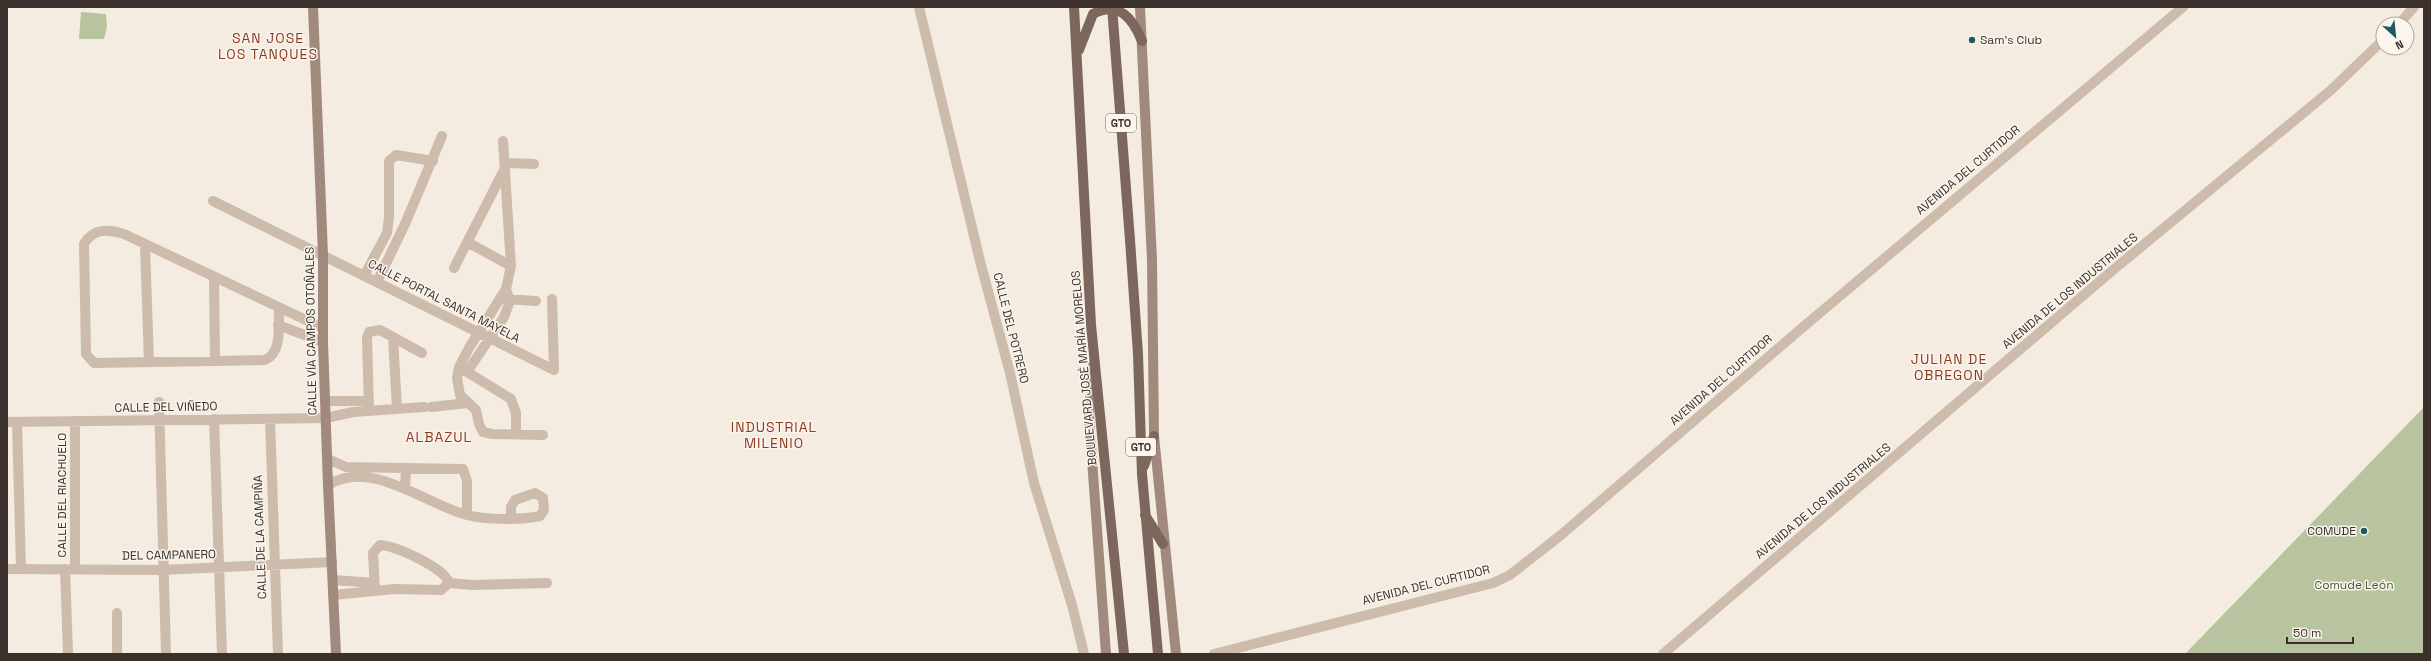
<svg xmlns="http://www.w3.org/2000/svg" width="2431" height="661" viewBox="0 0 2431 661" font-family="'Space Grotesk',sans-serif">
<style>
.green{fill:#b8c4a0}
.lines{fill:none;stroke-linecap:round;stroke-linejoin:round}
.street{stroke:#cdbbac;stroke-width:10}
.secondary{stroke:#a18a7d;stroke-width:10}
.primary{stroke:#7d675c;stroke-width:10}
.primary-bridge{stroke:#7d675c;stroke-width:10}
.poi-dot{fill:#1f5a5e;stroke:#fbf5ee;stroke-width:1.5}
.labels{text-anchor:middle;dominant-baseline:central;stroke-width:3;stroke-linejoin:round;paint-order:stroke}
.shield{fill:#fbf5ee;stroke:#756b66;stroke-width:1}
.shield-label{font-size:11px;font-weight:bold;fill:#3b302b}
.poi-label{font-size:12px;fill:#3b302b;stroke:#fbf5ee;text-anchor:start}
.street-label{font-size:12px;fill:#3b302b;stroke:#fbf5ee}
.park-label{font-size:12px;fill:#4a5a2e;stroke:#fbf5ee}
.quarter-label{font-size:14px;letter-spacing:1px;fill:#8c3b22;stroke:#fbf5ee}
</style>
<rect width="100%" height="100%" fill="#f4ebe1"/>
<path class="green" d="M81,12L106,14L107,27L104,39H79Z
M2424,407V654H2185Z"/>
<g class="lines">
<path class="street" d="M919,7L981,265L1010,373L1034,483L1072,605L1084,654
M2399,24L2414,7
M503,141L511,266L506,289L469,348L459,367L457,378L460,395L476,410L479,424L483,432L492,434L543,435
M505,163L534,164
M213,201L554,370L552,299
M467,242L511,266
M145,246L149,362
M454,268L505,168
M364,276L387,233L389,217V161L396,155L433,161
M214,278L215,361
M377,282L405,224L442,136
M505,299L536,301
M279,308C278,325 283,352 265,360L94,363L86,354L84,244C93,228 108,229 124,234L323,328
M278,325L323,342
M393,337L397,409
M459,367L511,399L516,413V433
M467,372L504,317L510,301L506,289
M325,401H369
M159,402L166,654
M431,407L468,403
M369,411L367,337L369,332L380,330L422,353
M214,419L222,654
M270,419L278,654
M75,421V568
M7,422L326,418L353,412L424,407
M17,422L21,569
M328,459L346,467L463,469L467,481V515
M328,485C371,458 425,504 467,515C486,520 521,520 540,516L544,510L543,498L535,493L515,500L511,507V517
M405,488L406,469
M7,569L163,570L332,562
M65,569L68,654
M333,580L374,583
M449,583L472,585L547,583
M375,590L373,553L380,545C396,546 445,568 449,583
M333,595L395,589L441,590L449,583
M117,613V654
M1214,654L1493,583L1510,575L1561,535L1796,333L2183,7
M1663,654L2113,270L2331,90L2383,40"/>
<path class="secondary" d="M313,7L323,255V342L328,485L336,654
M1140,7L1152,260L1154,436L1176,654
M1093,365L1089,418L1106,654"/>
<path class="primary" d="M1074,7L1091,325L1124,654
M1079,50L1093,14C1119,0 1133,19 1142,41
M1130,240L1138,354L1142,474L1158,654
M1144,466L1154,436
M1145,515L1163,544"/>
<path class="primary-bridge" d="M1112,7L1130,240"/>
</g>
<g class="poi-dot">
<circle cx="1972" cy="40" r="4"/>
<circle cx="2364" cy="531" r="4"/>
</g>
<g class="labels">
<g class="shield">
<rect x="1106" y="114" width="30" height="18" rx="3"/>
<rect x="1126" y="438" width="30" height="18" rx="3"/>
</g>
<g class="shield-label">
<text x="1121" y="123">GTO</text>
<text x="1141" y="447">GTO</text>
</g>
<g class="poi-label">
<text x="1980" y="40">Sam's Club</text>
<text x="2356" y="531" text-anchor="end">COMUDE</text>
</g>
<g class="street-label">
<text transform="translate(1968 170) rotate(-40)">AVENIDA DEL CURTIDOR</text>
<text transform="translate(2070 291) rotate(-40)">AVENIDA DE LOS INDUSTRIALES</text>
<text transform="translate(444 301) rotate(27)">CALLE PORTAL SANTA MAYELA</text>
<text transform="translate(1011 328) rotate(76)">CALLE DEL POTRERO</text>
<text transform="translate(311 331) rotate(-91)">CALLE VÍA CAMPOS OTOÑALES</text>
<text transform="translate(1084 368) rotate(-95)">BOULEVARD JOSÉ MARÍA MORELOS</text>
<text transform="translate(1721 380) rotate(-41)">AVENIDA DEL CURTIDOR</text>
<text transform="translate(166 407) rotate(-1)">CALLE DEL VIÑEDO</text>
<text transform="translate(62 495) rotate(-90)">CALLE DEL RIACHUELO</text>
<text transform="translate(1823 501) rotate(-40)">AVENIDA DE LOS INDUSTRIALES</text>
<text transform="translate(260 537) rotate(-92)">CALLE DE LA CAMPIÑA</text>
<text transform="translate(169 555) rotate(-1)">DEL CAMPANERO</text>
<text transform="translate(1426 585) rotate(-14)">AVENIDA DEL CURTIDOR</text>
</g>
<g class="park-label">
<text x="2354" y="585">Comude León</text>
</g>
<g class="quarter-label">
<text x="268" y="38">SAN JOSE<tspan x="268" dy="16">LOS TANQUES</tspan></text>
<text x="1949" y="359">JULIAN DE<tspan x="1949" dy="16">OBREGON</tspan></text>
<text x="774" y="427">INDUSTRIAL<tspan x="774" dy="16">MILENIO</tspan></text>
<text x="439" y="437">ALBAZUL</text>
</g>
</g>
<rect width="2431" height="661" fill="none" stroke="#3b302b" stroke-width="16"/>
<g transform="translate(2395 36) rotate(153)"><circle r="19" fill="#fbf5ee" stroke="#aea6a0"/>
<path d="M0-3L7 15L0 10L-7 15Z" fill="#1f5a5e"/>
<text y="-6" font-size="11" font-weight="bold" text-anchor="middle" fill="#3b302b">N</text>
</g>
<path d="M2287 637v6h66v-6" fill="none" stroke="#3b302b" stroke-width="2"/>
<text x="2293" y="637" font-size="12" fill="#3b302b" stroke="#fbf5ee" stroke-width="3" paint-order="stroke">50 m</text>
</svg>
